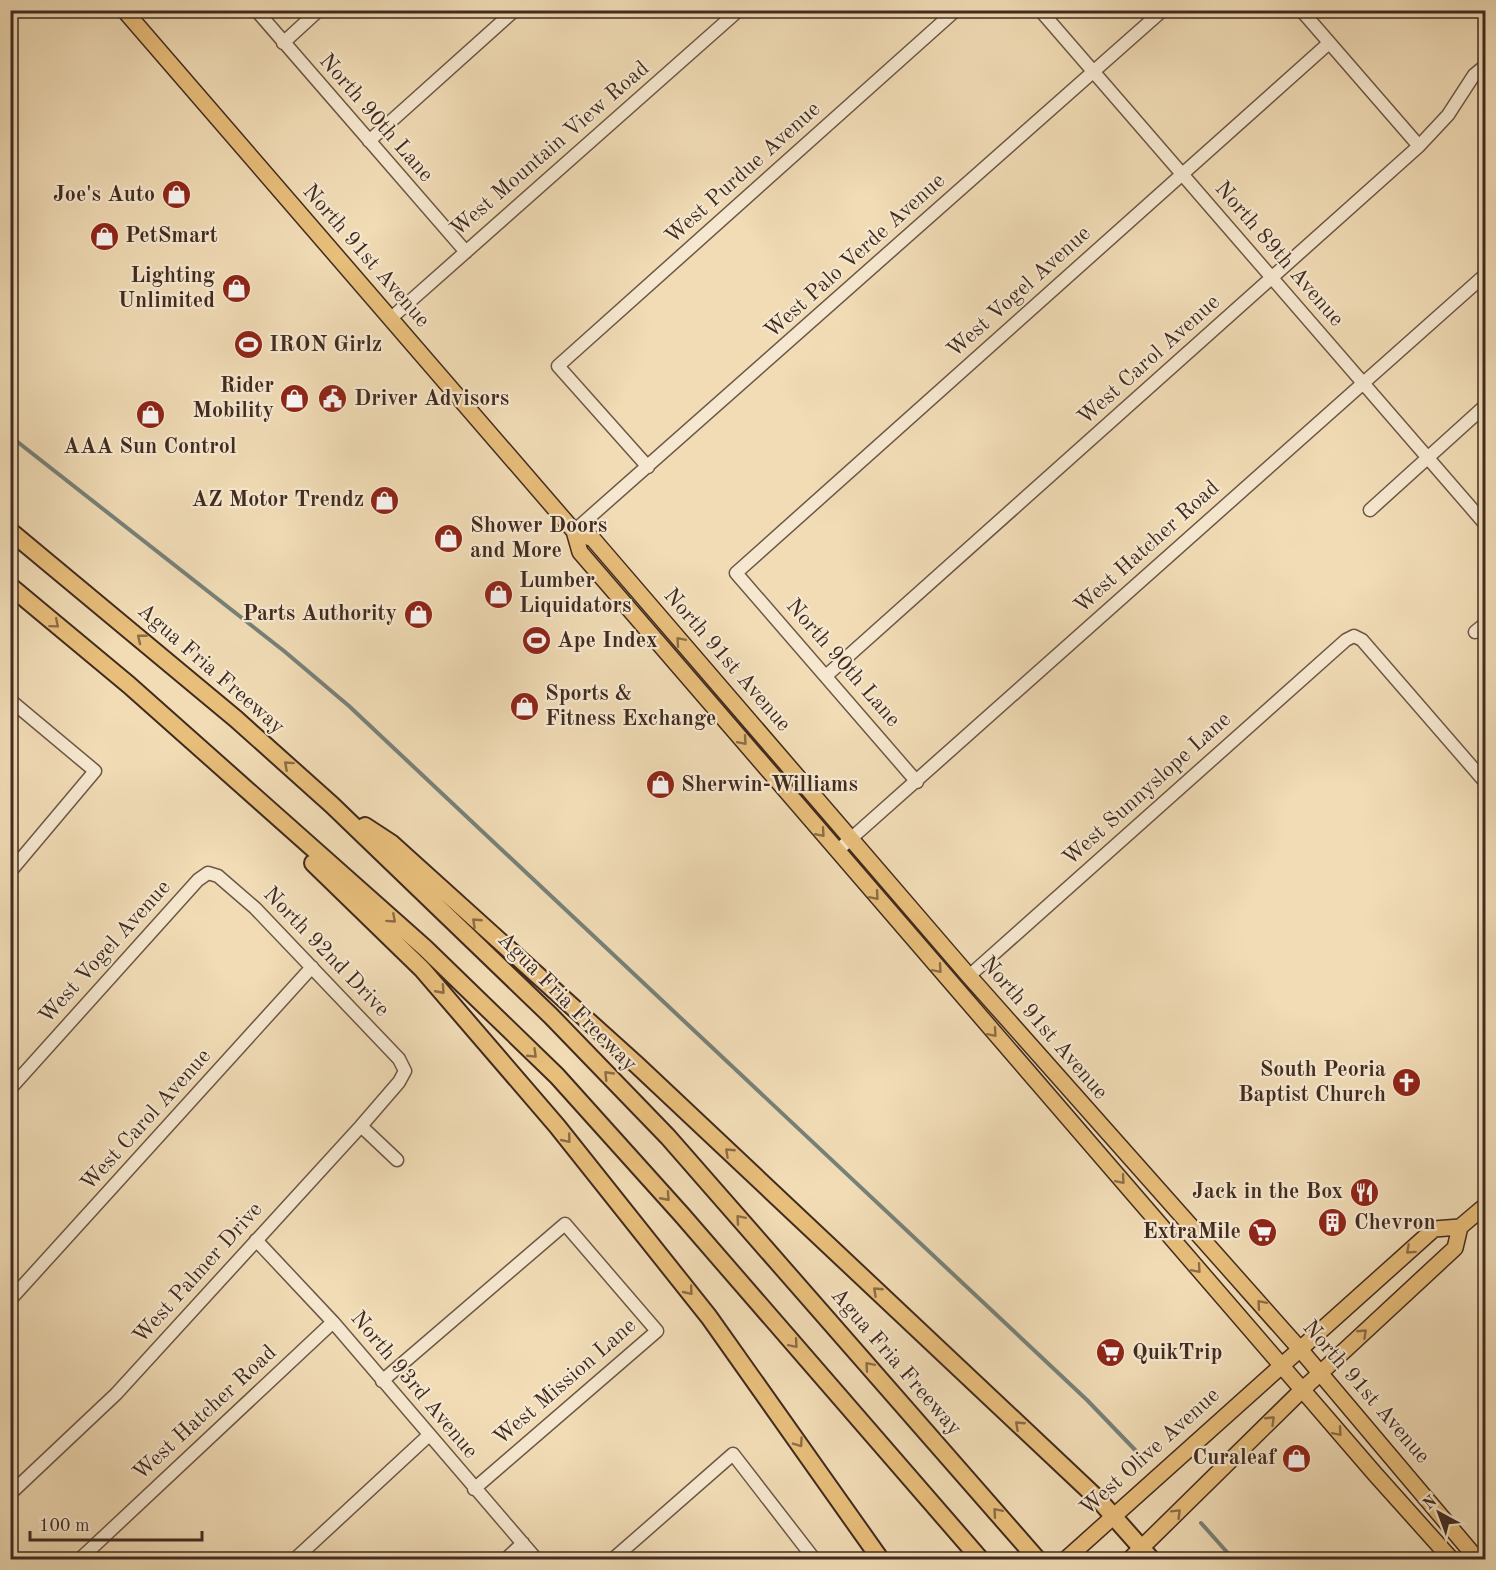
<svg xmlns="http://www.w3.org/2000/svg" width="1496" height="1570" viewBox="0 0 1496 1570" font-family="'Old Standard TT',serif">
<style>
.lines{fill:none;stroke-linecap:round;stroke-linejoin:round}
.stream{stroke:#778178;stroke-width:4}
.minor-casing{stroke:#6d5746;stroke-width:15}
.major-casing{stroke:#412b20;stroke-width:18}
.highway-casing{stroke:#412b20;stroke-width:20}
.minor{stroke:#f6e8d0;stroke-width:12}
.major{stroke:#e8be7b;stroke-width:15}
.highway{stroke:#e8be7b;stroke-width:16}
.oneway{stroke:#8c6d49}
.labels{text-anchor:middle;dominant-baseline:central;stroke-width:4.5;stroke-linejoin:round;paint-order:stroke}
.street-label{font-size:22px;fill:#412b20;stroke:#f6e8d0}
.poi-label{font-size:22px;font-weight:bold;fill:#412b20;stroke:#f6e8d0;text-anchor:start}
</style>
<rect width="100%" height="100%" fill="#f1dcb6"/>
<filter id="stains"><feTurbulence type="fractalNoise" baseFrequency=".00333" numOctaves="4"/><feColorMatrix values="0 0 0 0 .2 0 0 0 0 .09 0 0 0 0 .02 0 0 0 .5 -.17"/></filter>
<radialGradient id="worn" r=".72"><stop offset=".6" stop-color="#630" stop-opacity="0"/><stop offset="1" stop-color="#630" stop-opacity=".3"/></radialGradient>
<g class="lines">
<path class="stream" d="M10,436L284,651L349,706L1087,1400L1139,1454
M1201,1523L1234,1560"/>
<defs>
<path id="minor" d="M256,10L466,252
M1040,10L1486,525
M1301,10L1419,146
M283,43L319,10
M369,141L515,10
M390,319L739,10
M648,467L558,366L956,10
M1370,510L1486,405
M574,531L1163,10
M1475,632L1486,623
M827,675L1419,146L1448,115L1474,75L1486,65
M10,700L95,771L10,872
M917,782L736,573L1329,43
M837,851L1486,274
M969,976L1346,640L1354,636L1362,640L1486,783
M10,1089L198,880L208,873L218,876L255,908L399,1059L405,1071L399,1082L361,1126L116,1394L10,1494
M361,1126L397,1160
M256,1240L333,1322L537,1560
M10,1300L312,967
M382,1381L565,1224L657,1331L474,1489
M79,1560L333,1322
M294,1560L428,1436
M505,1560L523,1543
M612,1560L733,1454L815,1560"/>
<path id="major" d="M124,10L574,531L580,552L1375,1474L1452,1560
M574,531L593,539L969,976L1299,1348L1478,1560
M1065,1560L1434,1229L1460,1227L1486,1205
M1129,1560L1302,1390L1455,1248L1460,1227"/>
<path id="highway" d="M10,531L236,719L332,805L551,1016L668,1137L1038,1560
M10,586L129,685L425,948L557,1076L682,1215L981,1560
M365,826L391,843L637,1065L1099,1500L1152,1560
M313,863L422,969L557,1126L709,1317L881,1560"/>
</defs>
<use href="#minor" class="minor-casing"/>
<use href="#major" class="major-casing"/>
<use href="#highway" class="highway-casing"/>
<use href="#minor" class="minor"/>
<use href="#major" class="major"/>
<use href="#highway" class="highway"/>
</g>
<defs><path id="oneway-chevron" d="M-2-3.5L2.5 0L-2 3.5" fill="none" stroke-width="1.6" stroke-linecap="round" stroke-linejoin="round" transform="scale(1.5)"/></defs>
<g class="oneway">
<use href="#oneway-chevron" transform="translate(55 624) rotate(40)"/>
<use href="#oneway-chevron" transform="translate(141 638) rotate(-141)"/>
<use href="#oneway-chevron" transform="translate(680 641) rotate(-131)"/>
<use href="#oneway-chevron" transform="translate(743 741) rotate(49)"/>
<use href="#oneway-chevron" transform="translate(288 765) rotate(-138)"/>
<use href="#oneway-chevron" transform="translate(821 833) rotate(49)"/>
<use href="#oneway-chevron" transform="translate(875 896) rotate(49)"/>
<use href="#oneway-chevron" transform="translate(392 919) rotate(42)"/>
<use href="#oneway-chevron" transform="translate(476 922) rotate(-137)"/>
<use href="#oneway-chevron" transform="translate(938 969) rotate(49)"/>
<use href="#oneway-chevron" transform="translate(441 990) rotate(48)"/>
<use href="#oneway-chevron" transform="translate(993 1033) rotate(49)"/>
<use href="#oneway-chevron" transform="translate(533 1054) rotate(44)"/>
<use href="#oneway-chevron" transform="translate(608 1075) rotate(-134)"/>
<use href="#oneway-chevron" transform="translate(567 1139) rotate(51)"/>
<use href="#oneway-chevron" transform="translate(729 1152) rotate(-137)"/>
<use href="#oneway-chevron" transform="translate(1121 1180) rotate(49)"/>
<use href="#oneway-chevron" transform="translate(666 1197) rotate(48)"/>
<use href="#oneway-chevron" transform="translate(740 1219) rotate(-131)"/>
<use href="#oneway-chevron" transform="translate(1410 1250) rotate(138)"/>
<use href="#oneway-chevron" transform="translate(1197 1269) rotate(49)"/>
<use href="#oneway-chevron" transform="translate(689 1291) rotate(51)"/>
<use href="#oneway-chevron" transform="translate(877 1291) rotate(-137)"/>
<use href="#oneway-chevron" transform="translate(1261 1304) rotate(-131)"/>
<use href="#oneway-chevron" transform="translate(1363 1333) rotate(-43)"/>
<use href="#oneway-chevron" transform="translate(794 1344) rotate(49)"/>
<use href="#oneway-chevron" transform="translate(869 1366) rotate(-131)"/>
<use href="#oneway-chevron" transform="translate(1271 1420) rotate(-44)"/>
<use href="#oneway-chevron" transform="translate(1019 1425) rotate(-137)"/>
<use href="#oneway-chevron" transform="translate(1338 1432) rotate(49)"/>
<use href="#oneway-chevron" transform="translate(799 1443) rotate(55)"/>
<use href="#oneway-chevron" transform="translate(997 1512) rotate(-131)"/>
<use href="#oneway-chevron" transform="translate(1177 1513) rotate(-45)"/>
</g>
<defs>
<symbol id="shop-disc" viewBox="-11 -11 22 22"><circle r="9.5" fill="#8f2418" stroke="#f6e8d0"/><path d="M-5-2.5h2.3a2.7 3.5 0 0 1 5.4 0H5L5.5 6h-11ZM-1.5-2.5h3a1.5 2.3 0 0 0-3 0Z" fill="#fff"/></symbol>
<symbol id="stadium-disc" viewBox="-11 -11 22 22"><circle r="9.5" fill="#8f2418" stroke="#f6e8d0"/><path d="M0-5a6.5 5 0 1 0 0 10a6.5 5 0 1 0 0-10ZM-3.5-1.8h7v3.6h-7Z" fill="#fff"/></symbol>
<symbol id="civic-disc" viewBox="-11 -11 22 22"><circle r="9.5" fill="#8f2418" stroke="#f6e8d0"/><path d="M-.6-6.5H3V-4.5H.6V-3L4-1V1h2V6H-6V1h2V-1L-.6-3ZM-1.2 2.5V6h2.4V2.5Z" fill="#fff"/></symbol>
<symbol id="church-disc" viewBox="-11 -11 22 22"><circle r="9.5" fill="#8f2418" stroke="#f6e8d0"/><path d="M-1.2-6h2.4v3.5h3.3v2.4h-3.3V6h-2.4V-.1h-3.3v-2.4h3.3Z" fill="#fff"/></symbol>
<symbol id="restaurant-disc" viewBox="-11 -11 22 22"><circle r="9.5" fill="#8f2418" stroke="#f6e8d0"/><path d="M-5-6h1v4h1v-4h1v4h1v-4h1v5L-1.5 .5V6h-2V.5L-5-1ZM5-6V6H3V1.5H1.5Q1.5-4 5-6Z" fill="#fff"/></symbol>
<symbol id="building-disc" viewBox="-11 -11 22 22"><circle r="9.5" fill="#8f2418" stroke="#f6e8d0"/><path d="M-4-6H4V6H1V3H-1V6H-4ZM-2.5-4.3h1.7v1.8h-1.7ZM.8-4.3h1.7v1.8H.8ZM-2.5-1h1.7V.8h-1.7ZM.8-1h1.7V.8H.8Z" fill="#fff"/></symbol>
<symbol id="supermarket-disc" viewBox="-11 -11 22 22"><circle r="9.5" fill="#8f2418" stroke="#f6e8d0"/><path d="M-6-5.5h2.5l.6 2H6L4.5 2H-2.5L-4.4-4H-6ZM-1.5 3.2a1.3 1.3 0 1 0 .1 0ZM3 3.2a1.3 1.3 0 1 0 .1 0Z" fill="#fff"/></symbol>
</defs>
<g fill-rule="evenodd">
<use href="#shop-disc" x="160" y="178" width="33" height="33"/>
<use href="#shop-disc" x="88" y="220" width="33" height="33"/>
<use href="#shop-disc" x="220" y="272" width="33" height="33"/>
<use href="#stadium-disc" x="232" y="328" width="33" height="33"/>
<use href="#shop-disc" x="278" y="382" width="33" height="33"/>
<use href="#civic-disc" x="316" y="382" width="33" height="33"/>
<use href="#shop-disc" x="134" y="398" width="33" height="33"/>
<use href="#shop-disc" x="368" y="484" width="33" height="33"/>
<use href="#shop-disc" x="432" y="522" width="33" height="33"/>
<use href="#shop-disc" x="482" y="578" width="33" height="33"/>
<use href="#shop-disc" x="402" y="598" width="33" height="33"/>
<use href="#stadium-disc" x="520" y="624" width="33" height="33"/>
<use href="#shop-disc" x="508" y="690" width="33" height="33"/>
<use href="#shop-disc" x="644" y="768" width="33" height="33"/>
<use href="#church-disc" x="1390" y="1066" width="33" height="33"/>
<use href="#restaurant-disc" x="1348" y="1176" width="33" height="33"/>
<use href="#building-disc" x="1316" y="1206" width="33" height="33"/>
<use href="#supermarket-disc" x="1246" y="1216" width="33" height="33"/>
<use href="#supermarket-disc" x="1094" y="1336" width="33" height="33"/>
<use href="#shop-disc" x="1280" y="1442" width="33" height="33"/>
</g>
<g class="labels">
<g class="street-label">
<text transform="translate(376 118) rotate(49)">North 90th Lane</text>
<text transform="translate(550 149) rotate(-41)">West Mountain View Road</text>
<text transform="translate(743 173) rotate(-42)">West Purdue Avenue</text>
<text transform="translate(1279 254) rotate(49)">North 89th Avenue</text>
<text transform="translate(366 256) rotate(49)">North 91st Avenue</text>
<text transform="translate(855 256) rotate(-42)">West Palo Verde Avenue</text>
<text transform="translate(1019 292) rotate(-42)">West Vogel Avenue</text>
<text transform="translate(1149 360) rotate(-42)">West Carol Avenue</text>
<text transform="translate(1147 547) rotate(-42)">West Hatcher Road</text>
<text transform="translate(727 660) rotate(49)">North 91st Avenue</text>
<text transform="translate(843 663) rotate(49)">North 90th Lane</text>
<text transform="translate(211 669) rotate(41)">Agua Fria Freeway</text>
<text transform="translate(1147 789) rotate(-42)">West Sunnyslope Lane</text>
<text transform="translate(105 952) rotate(-48)">West Vogel Avenue</text>
<text transform="translate(326 952) rotate(46)">North 92nd Drive</text>
<text transform="translate(567 1002) rotate(45)">Agua Fria Freeway</text>
<text transform="translate(1044 1028) rotate(49)">North 91st Avenue</text>
<text transform="translate(146 1120) rotate(-48)">West Carol Avenue</text>
<text transform="translate(198 1273) rotate(-48)">West Palmer Drive</text>
<text transform="translate(896 1362) rotate(49)">Agua Fria Freeway</text>
<text transform="translate(565 1382) rotate(-41)">West Mission Lane</text>
<text transform="translate(414 1385) rotate(50)">North 93rd Avenue</text>
<text transform="translate(1366 1392) rotate(49)">North 91st Avenue</text>
<text transform="translate(205 1413) rotate(-43)">West Hatcher Road</text>
<text transform="translate(1150 1452) rotate(-42)">West Olive Avenue</text>
</g>
<g class="poi-label">
<text x="155" y="195" text-anchor="end">Joe's Auto</text>
<text x="125" y="236">PetSmart</text>
<text x="215" y="276" text-anchor="end">Lighting<tspan x="215" dy="25">Unlimited</tspan></text>
<text x="269" y="345">IRON Girlz</text>
<text x="274" y="386" text-anchor="end">Rider<tspan x="274" dy="25">Mobility</tspan></text>
<text x="354" y="399">Driver Advisors</text>
<text x="150" y="447" text-anchor="middle">AAA Sun Control</text>
<text x="364" y="500" text-anchor="end">AZ Motor Trendz</text>
<text x="470" y="526">Shower Doors<tspan x="470" dy="25">and More</tspan></text>
<text x="519" y="581">Lumber<tspan x="519" dy="25">Liquidators</tspan></text>
<text x="397" y="614" text-anchor="end">Parts Authority</text>
<text x="557" y="641">Ape Index</text>
<text x="545" y="694">Sports &amp;<tspan x="545" dy="25">Fitness Exchange</tspan></text>
<text x="681" y="785">Sherwin-Williams</text>
<text x="1386" y="1070" text-anchor="end">South Peoria<tspan x="1386" dy="25">Baptist Church</tspan></text>
<text x="1343" y="1192" text-anchor="end">Jack in the Box</text>
<text x="1354" y="1223">Chevron</text>
<text x="1241" y="1232" text-anchor="end">ExtraMile</text>
<text x="1132" y="1353">QuikTrip</text>
<text x="1276" y="1458" text-anchor="end">Curaleaf</text>
</g>
</g>
<rect width="1496" height="1570" fill="none" stroke="#f1dcb6" stroke-width="36"/>
<rect x="12" y="12" width="1472" height="1546" fill="none" stroke="#412b20" stroke-width="3"/>
<rect x="18" y="18" width="1460" height="1534" fill="none" stroke="#412b20" stroke-width="1.5"/>
<g transform="translate(1439 1513) rotate(319)" stroke="#f6e8d0" stroke-width="4.5" paint-order="stroke">
<path d="M0-4.5L10 22L0 15L-10 22Z" fill="#412b20"/>
<text y="-9" font-size="16" font-weight="bold" text-anchor="middle" fill="#412b20">N</text>
</g>
<path d="M30 1531v9h172v-9" fill="none" stroke="#412b20" stroke-width="3"/>
<text x="39" y="1531" font-size="18" fill="#412b20" stroke="#f6e8d0" stroke-width="4.5" paint-order="stroke">100 m</text>
<rect width="100%" height="100%" filter="url(#stains)"/>
<rect width="100%" height="100%" fill="url(#worn)"/>
</svg>
